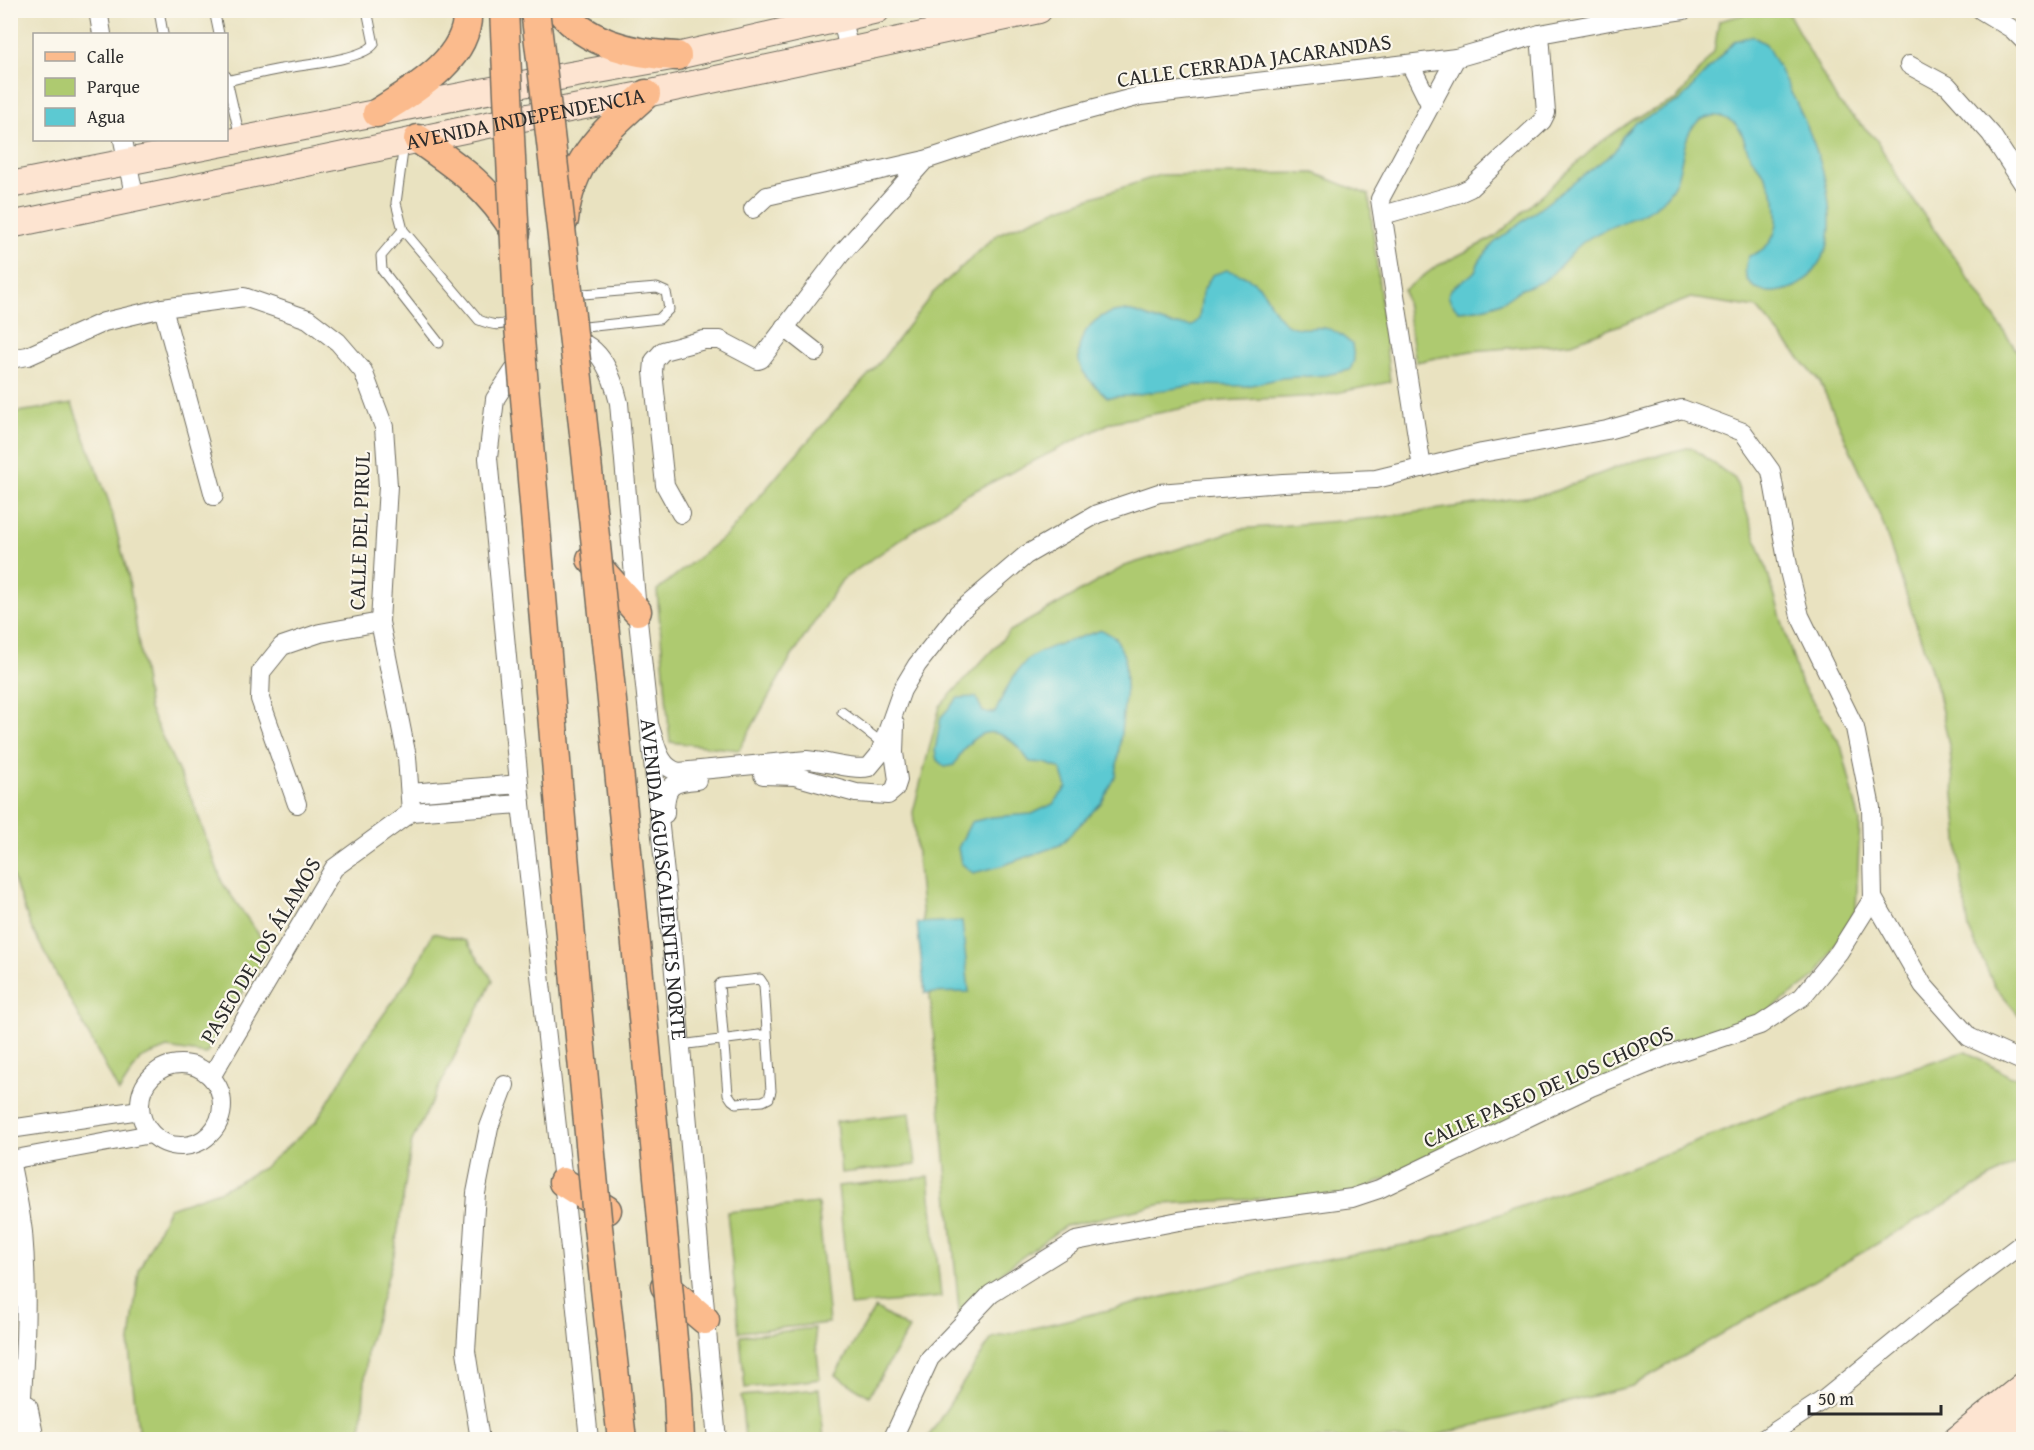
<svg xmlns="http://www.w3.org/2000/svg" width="2034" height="1450" viewBox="0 0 2034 1450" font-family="'Gentium Book Plus',serif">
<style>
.green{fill:#aeca70;stroke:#6c7a4e;stroke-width:1.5}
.water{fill:#5cc9d2;stroke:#447a7e;stroke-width:1.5}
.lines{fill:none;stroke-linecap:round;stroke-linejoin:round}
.lane-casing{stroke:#6e6b5f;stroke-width:11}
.street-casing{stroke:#6e6b5f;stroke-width:20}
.secondary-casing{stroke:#6e6b5f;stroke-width:28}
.primary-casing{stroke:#6e6b5f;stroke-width:31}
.lane{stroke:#fff;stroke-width:9}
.street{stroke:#fff;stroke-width:18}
.secondary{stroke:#fde4d1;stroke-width:26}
.primary{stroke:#fbbb8d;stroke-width:28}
.primary-bridge-casing{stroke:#6e6b5f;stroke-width:31;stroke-linecap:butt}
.primary-bridge{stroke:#fbbb8d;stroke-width:28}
.labels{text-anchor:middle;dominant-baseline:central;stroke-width:4.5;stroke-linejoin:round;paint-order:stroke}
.street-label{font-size:22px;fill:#2b2b2b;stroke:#fbf7ec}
</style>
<rect width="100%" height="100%" fill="#fbf7ec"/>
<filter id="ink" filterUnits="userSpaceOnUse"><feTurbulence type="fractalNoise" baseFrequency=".0167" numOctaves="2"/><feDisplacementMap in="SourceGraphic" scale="12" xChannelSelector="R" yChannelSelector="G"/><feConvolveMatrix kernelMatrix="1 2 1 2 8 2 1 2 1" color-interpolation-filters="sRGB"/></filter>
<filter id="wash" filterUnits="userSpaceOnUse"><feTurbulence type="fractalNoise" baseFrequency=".008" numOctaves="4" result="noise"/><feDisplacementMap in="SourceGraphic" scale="24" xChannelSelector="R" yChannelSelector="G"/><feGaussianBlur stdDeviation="1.35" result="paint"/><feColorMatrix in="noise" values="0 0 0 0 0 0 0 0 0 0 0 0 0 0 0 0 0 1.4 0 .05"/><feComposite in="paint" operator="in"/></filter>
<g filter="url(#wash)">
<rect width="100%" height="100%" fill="#e9e2c0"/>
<path class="green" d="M1757,11H1787L1838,102L1876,139L1901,183L1957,261L2023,360V1020L1995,987L1969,930L1962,883L1950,750L1937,688L1882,521L1820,382L1757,308L1691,298L1572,343L1471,351L1416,362L1404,290L1437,266L1495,237L1598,144L1634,119L1677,99L1714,52L1719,21Z
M1314,173L1369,195L1390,382L1321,396L1221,401L1112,422L962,497L842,580L790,659L739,750L670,742L657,590L728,534L788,463L881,361L933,293L998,234L1063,207L1160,175Z
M72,404L109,502L128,575L149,709L193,802L223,884L269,949L206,1054L167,1048L140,1059L119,1092L31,927L11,872V413Z
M1691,447L1735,479L1766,567L1800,682L1841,745L1860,822L1856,909L1817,976L1749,1025L1351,1194L1163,1204L1065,1226L1003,1271L960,1321L913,812L940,706L1010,631L1125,566L1240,529L1376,518L1547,494L1631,462Z
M433,933L466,941L493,980L412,1141L394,1255L367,1350L361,1439H139L129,1349L139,1270L169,1208L222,1190L263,1168L316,1122L364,1042L413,973Z
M1966,1051L2011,1077L2023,1076V1163L2011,1166L1632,1386L1421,1439H927L992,1338L1305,1263L1425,1241L1647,1161L1783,1108Z
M910,1113L916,1165L841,1173L836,1122Z
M929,1177L941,1297L850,1306L838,1186Z
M818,1203L829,1323L739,1332L727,1212Z
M875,1308L909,1329L869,1396L835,1375Z
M814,1328L820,1379L745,1388L740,1336Z
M819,1389L824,1439H745L741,1396Z"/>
<path class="water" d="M1752,36L1766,44C1794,97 1828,157 1830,218C1830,228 1830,241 1826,250C1824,255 1820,261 1817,266C1809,280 1797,288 1782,291C1758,296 1737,282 1749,256C1786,244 1781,205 1766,177C1761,168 1752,160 1748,151C1744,142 1744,134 1737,126C1732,120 1720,115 1713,116C1676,121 1688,167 1671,190C1651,219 1613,221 1586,240C1571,250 1558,272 1543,281C1537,284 1529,286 1522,289C1515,292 1510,298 1503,301C1490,308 1474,310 1459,311C1434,288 1459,287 1473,273C1477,270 1477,264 1480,260C1484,255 1489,250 1493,244L1614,152L1622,137L1635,123L1681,100L1734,41Z
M1227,270C1240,274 1255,279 1263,291C1271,303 1274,315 1287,324C1299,332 1311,326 1324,328C1335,329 1343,337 1352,344L1354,360L1350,370L1326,375L1282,378L1247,386L1196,385L1127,396L1107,397C1098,388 1084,377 1080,365C1072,338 1097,309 1125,311C1140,312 1155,321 1169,324C1177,326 1185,325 1192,326L1199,319L1202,293L1212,275Z
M1102,630L1116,638L1125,658L1126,688L1116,776L1102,802L1060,845L1001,866L973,873L961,863L958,848L971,822L992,817L1032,814L1053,804L1067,787L1061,769L1045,763L1030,762C1024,755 1018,745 1010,740C984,721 966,742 954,765L945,767L937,760L935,751L941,717L958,698L976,697L983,712L995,713C1003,695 1012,675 1027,660C1038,649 1085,636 1102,630Z
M962,921L969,992L925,993L917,923Z"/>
</g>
<g filter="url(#ink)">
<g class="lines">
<defs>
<path id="lane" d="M159,10L163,34
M214,10L219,34
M226,76L240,137
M226,81C245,77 263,72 281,69C301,65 363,60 374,44L367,10
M404,144L396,203L403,230L479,320C494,326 501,327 515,319
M403,230L381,256L382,270L439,343
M571,295L657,288L666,292L669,309L659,319L576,328
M842,712L882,743
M760,979L764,985L771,1091L769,1098L763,1101L736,1103L732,1100L728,1094L719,985L721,983Z
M680,1045L767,1034"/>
<g id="street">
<path d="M98,10L102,34"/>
<path d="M840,10L849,51"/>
<path d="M1981,10L2012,29L2024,41"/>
<path d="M1410,64L1430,104"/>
<path d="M1909,65L1948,86L1991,134L2024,185"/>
<path d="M123,140L135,200"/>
<path d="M753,209L767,196L925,160L1032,125L1140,96L1456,58L1540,34L1626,18L1684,10"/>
<path d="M1383,215L1457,194L1470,188L1542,121L1546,113L1540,34"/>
<path d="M163,308L214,496"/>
<path d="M784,327L816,352"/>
<path id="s1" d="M573,340C602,345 613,378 619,403L637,611L665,874L717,1440"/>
<path d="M522,358L495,399L488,458L521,804L565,1199L589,1440"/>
<path d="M10,359L28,356L104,322L163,308L244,297L308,319L338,342L363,371L384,427L388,486L380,622L407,757L411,812"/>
<path d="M1422,468L1380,199L1456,58"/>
<path d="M681,514L665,485L653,372L654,361L663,351L704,340H720L758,360L761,359L841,254L925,160"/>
<path d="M650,727C656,744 659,768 679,772L807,760C825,761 854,771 869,767L879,755L902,690L917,665L958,613L1026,555L1097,514L1159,493L1283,483L1376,479L1482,453L1607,430L1682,409L1743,432L1771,471L1789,571L1800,616L1855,728L1871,808L1873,898L1839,952L1802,997L1760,1025L1667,1056L1591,1087L1379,1189L1352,1198L1179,1221L1076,1241L991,1294L930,1358L892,1440"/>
<path d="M763,775L795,776L856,793L888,795L895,789L898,780L894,753L895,724"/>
<path d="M410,793L519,784"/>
<path d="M297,804L260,699L261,672L282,646L320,633L380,622"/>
<path d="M665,814C665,786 670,782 697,780"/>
<path d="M1873,898L1923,985L1969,1037L2024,1062"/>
<circle cx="181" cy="1105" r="41"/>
<path d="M211,1077L334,868L411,812L521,804"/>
<path d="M10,1129L140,1110"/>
<path d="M10,1160C15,1184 20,1208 23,1232C29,1301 24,1371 19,1440"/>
<path d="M10,1160L151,1134"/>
<path d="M28,1405L35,1440"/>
<path d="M480,1440L466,1351L476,1193L489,1127L505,1085"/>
<path d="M1762,1440L1826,1398L1933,1311L2024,1242"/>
</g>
<g id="secondary">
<path d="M10,185L548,79L677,56L877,10"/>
<path id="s2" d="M10,225L502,122L646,94L1039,10"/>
<path d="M1956,1440L2024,1385"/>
<path d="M1993,1440L2024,1414"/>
</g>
<path id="primary" d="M560,10C588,45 635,54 677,56
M377,113C412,91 471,59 467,10
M418,139C461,169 489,188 516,233
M564,220C570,160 604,132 646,94
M591,559L637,611
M563,1182L607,1210
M665,1286L705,1320"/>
</defs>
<use href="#lane" class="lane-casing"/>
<use href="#street" class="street-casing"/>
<use href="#secondary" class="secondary-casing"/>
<use href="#primary" class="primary-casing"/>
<use href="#lane" class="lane"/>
<use href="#street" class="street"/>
<use href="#secondary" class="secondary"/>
<use href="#primary" class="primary"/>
<defs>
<path id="primary-bridge" d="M504,10L519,327L576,995L597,1218L622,1440
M535,10C592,471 636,933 678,1394L680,1440"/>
</defs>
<use href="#primary-bridge" class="primary-bridge-casing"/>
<use href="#primary-bridge" class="primary-bridge"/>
</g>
</g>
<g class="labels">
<g class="street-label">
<text transform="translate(1254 60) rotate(-8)">CALLE CERRADA JACARANDAS</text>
<text stroke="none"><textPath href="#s2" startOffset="526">AVENIDA INDEPENDENCIA</textPath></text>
<text transform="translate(359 531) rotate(-88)">CALLE DEL PIRUL</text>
<text stroke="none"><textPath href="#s1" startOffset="561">AVENIDA AGUASCALIENTES NORTE</textPath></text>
<text transform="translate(260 950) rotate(-59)">PASEO DE LOS ÁLAMOS</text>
<text transform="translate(1548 1086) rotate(-24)">CALLE PASEO DE LOS CHOPOS</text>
</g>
</g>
<rect width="2034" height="1450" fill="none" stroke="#fbf7ec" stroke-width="36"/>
<rect x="33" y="33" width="195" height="108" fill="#fbf7ec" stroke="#a8a59f" stroke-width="1.5"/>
<rect x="45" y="52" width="30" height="9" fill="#fbbb8d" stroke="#a8a59f" stroke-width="1.5"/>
<text x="87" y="63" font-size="18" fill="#2b2b2b">Calle</text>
<rect x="45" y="78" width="30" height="18" fill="#aeca70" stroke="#a8a59f" stroke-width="1.5"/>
<text x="87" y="93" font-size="18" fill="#2b2b2b">Parque</text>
<rect x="45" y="108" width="30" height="18" fill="#5cc9d2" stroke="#a8a59f" stroke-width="1.5"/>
<text x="87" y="123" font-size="18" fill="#2b2b2b">Agua</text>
<path d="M1809 1405v9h132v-9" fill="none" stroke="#2b2b2b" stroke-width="3"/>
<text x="1818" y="1405" font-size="18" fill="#2b2b2b" stroke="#fbf7ec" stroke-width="4.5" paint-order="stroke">50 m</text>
</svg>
